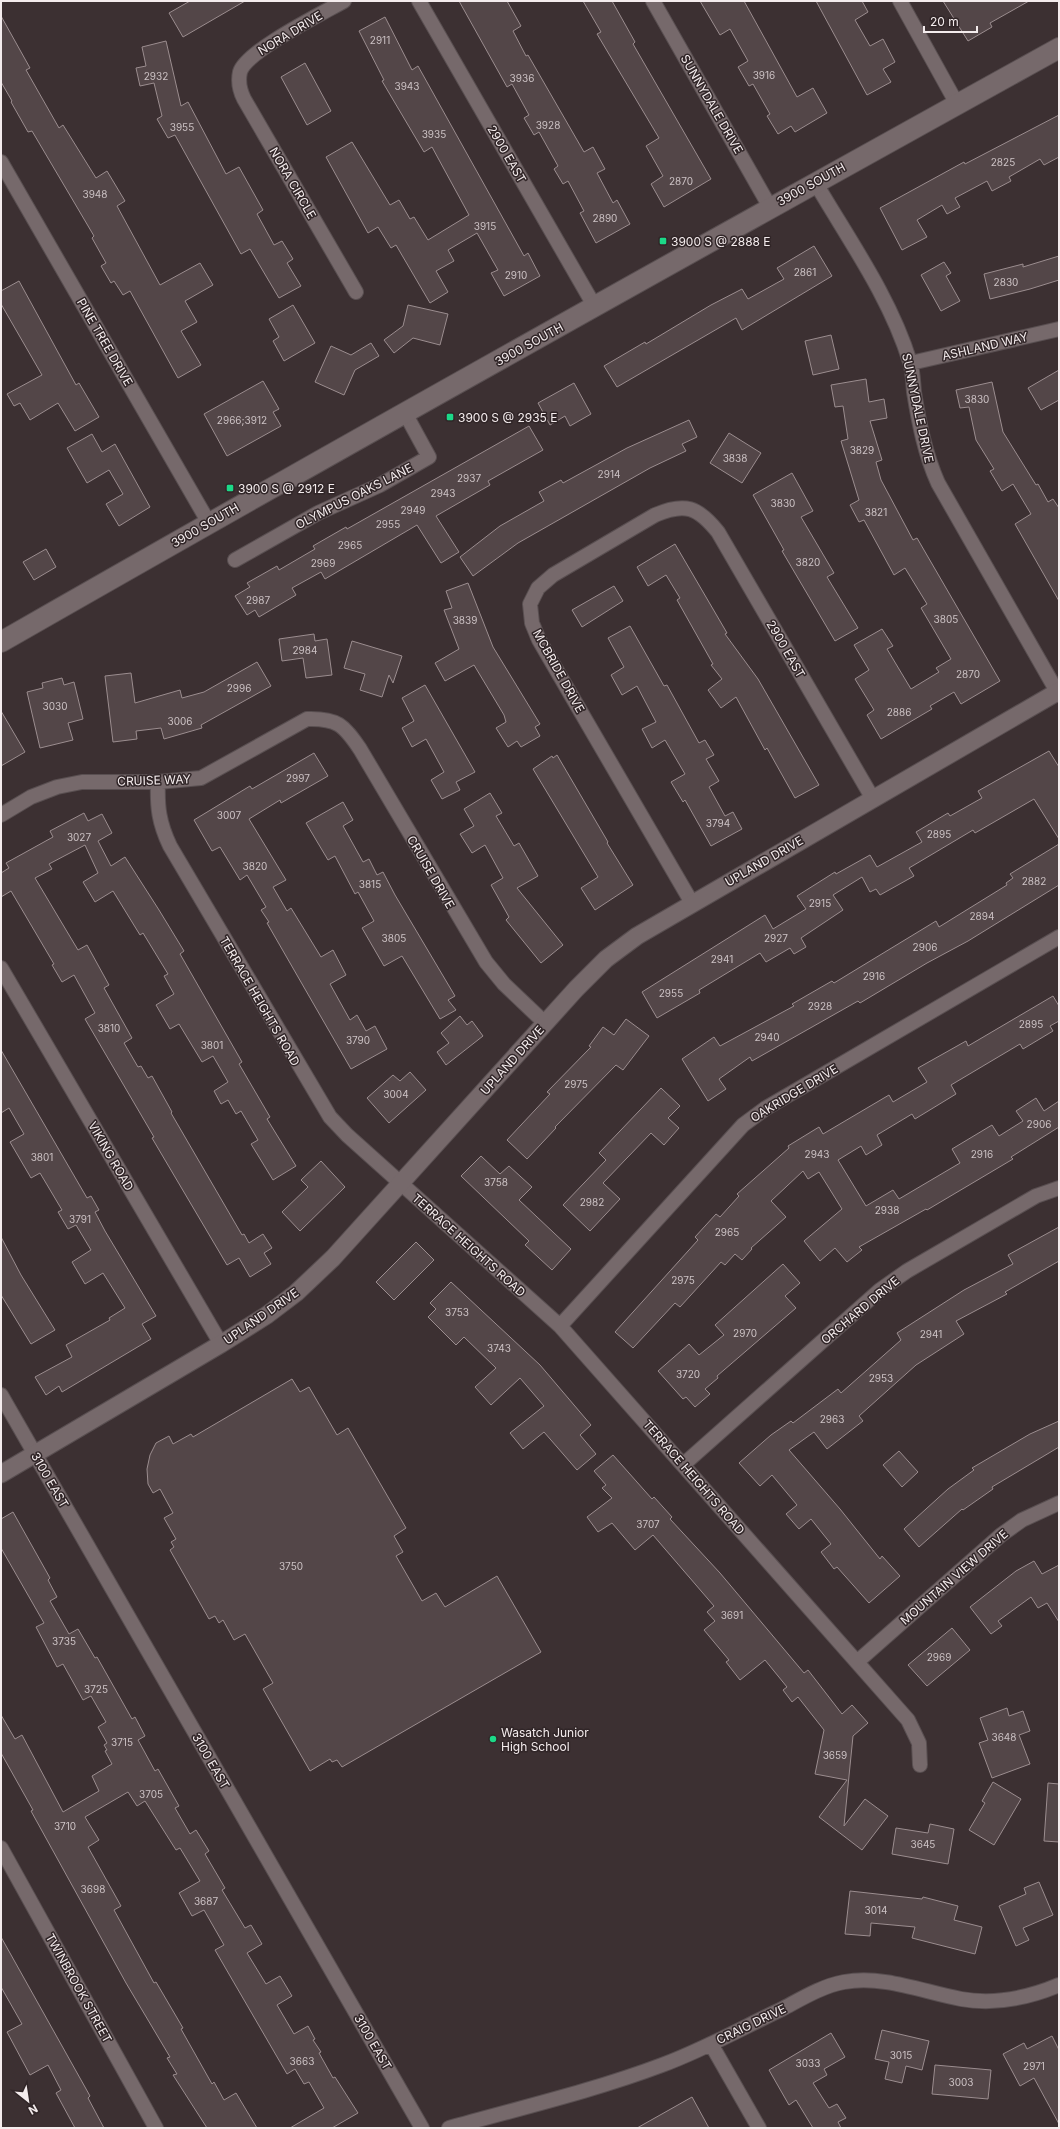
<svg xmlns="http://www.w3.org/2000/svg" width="1060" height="2129" viewBox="0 0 1060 2129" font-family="Inter,sans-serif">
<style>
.building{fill:#534648;stroke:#9b8d8f}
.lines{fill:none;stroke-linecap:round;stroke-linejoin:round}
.minor-casing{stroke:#594f51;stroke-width:16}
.tertiary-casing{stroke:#594f51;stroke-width:19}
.secondary-casing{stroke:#594f51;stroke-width:22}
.minor{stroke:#76696b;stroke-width:14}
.tertiary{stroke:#76696b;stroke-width:17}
.secondary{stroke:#76696b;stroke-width:20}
.poi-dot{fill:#1cd988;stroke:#312628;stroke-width:1.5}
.labels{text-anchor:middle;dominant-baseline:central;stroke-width:3;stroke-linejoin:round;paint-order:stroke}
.number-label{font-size:10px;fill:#ccc2c4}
.street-label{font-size:12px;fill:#f4eced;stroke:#312628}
.poi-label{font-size:12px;fill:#f4eced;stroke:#312628;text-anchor:start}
</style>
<rect width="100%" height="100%" fill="#3c3032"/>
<path class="building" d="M190,1H245L183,37L169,13Z
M459,1H507L521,26L513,31L526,56L528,55L584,152L593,147L605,169L597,173L613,203L617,200L630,224L596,243L580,213L584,211L568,181L563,184L554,169L558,166L539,132L534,135L524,118L529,115L512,84L507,87Z
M583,1H612L635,42L633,44L711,179L664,207L651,184L663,176L646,146L659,138L597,34L601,32Z
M700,1H744L797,97L813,88L827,113L795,132L791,126L778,134L767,116L770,114L753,84L749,86L738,67L748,61L730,29L720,35Z
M816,1H862L868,12L855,20L870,46L883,39L895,62L883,69L891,82L867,95Z
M943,1H1029L990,23L992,27L968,41Z
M1,16L30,68L26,70L59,128L63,125L96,178L107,171L125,201L117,206L160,285L200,263L213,285L185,301L197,322L181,331L201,365L178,378L130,291L123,295L114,281L111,283L101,266L106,263L92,238L94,236L32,131L28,132L11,102L12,101L1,82Z
M385,17L412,70L418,66L524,256L528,253L540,276L504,296L491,273L498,270L477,233L448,250L454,261L436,271L448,292L430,303L396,245L391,248L378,227L368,233L326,157L352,142L390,205L399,200L410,219L414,217L428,240L469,215L432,147L424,152L382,81L384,80L359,31Z
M166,41L181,106L188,102L226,174L239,167L263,210L257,214L274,245L282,241L293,259L287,263L301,286L279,298L250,249L241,254L175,135L168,138L157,119L162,116L154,83L140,86L136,68L146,66L142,47Z
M305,63L331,111L307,125L281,77Z
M1059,115V157L1044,165L1040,159L1009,177L1011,181L992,191L987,181L955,198L960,207L947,214L942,205L917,220L927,237L902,250L880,208L964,162L965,164Z
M814,246L832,276L742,330L736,318L617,387L604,366L645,342L646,344L711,305L742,289L748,299L784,279L777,268Z
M1059,256V280L1030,289L990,299L984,274L1023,264V267Z
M944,262L951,273L946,276L960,301L941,311L921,275Z
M19,281L76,385L79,383L99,417L75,431L58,403L30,420L20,403L14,406L7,394L42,375L1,304V291Z
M293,305L315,343L284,361L273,341L279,337L269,319Z
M408,305L448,314L440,345L413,338L394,353L384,340L403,326Z
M831,335L839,369L813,375L805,341Z
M371,343L379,356L355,370L344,395L315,382L331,346L351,355Z
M1059,370V400L1041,410L1028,388Z
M866,379L869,402L884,399L887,418L870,421L882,460L876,462L881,480L913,540L917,538L1000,681L961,704L954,692L930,706L932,709L881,739L867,715L874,710L855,679L869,670L854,645L882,629L893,646L887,649L911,689L939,672L936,668L951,659L921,608L927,604L905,568L894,575L864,520L859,522L850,505L859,500L841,441L848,439L843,406L835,407L831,385Z
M263,381L279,409L273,412L281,426L227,456L204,414Z
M992,382L1003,432L1036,485L1038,484L1048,502L1053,499L1059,508V601L1015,524L1031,514L1013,484L1002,491L990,471L994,469L976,440L969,407L960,408L956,390Z
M574,383L591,414L570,426L565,416L550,425L538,403Z
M689,420L697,437L682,444L686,451L650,468L518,543L473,576L460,557L500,526L544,501L539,492L561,480L563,483L627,448Z
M529,426L543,450L488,481L490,485L436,516L459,552L441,563L417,525L325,579L321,572L292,588L296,595L259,617L255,610L247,615L235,596L250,587L247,583L277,566L279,570L315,549L313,546L346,527L347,529Z
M729,433L761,453L742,483L710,463Z
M92,434L102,452L115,444L150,507L119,526L106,504L123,494L109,470L87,483L67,448Z
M792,473L813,511L801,517L834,573L827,577L858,628L835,641L782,551L784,550L753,495Z
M675,544L727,633L725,634L758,679L819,785L795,798L767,748L765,750L736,697L721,708L708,690L722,679L711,665L713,664L677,600L680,598L666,575L648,586L637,567Z
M46,549L56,567L34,580L23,562Z
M468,583L493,647L540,724L535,727L540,736L521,747L517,741L508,747L496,728L506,722L504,715L474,665L445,681L435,663L459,649L444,610L452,608L446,591Z
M614,586L623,601L582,627L572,610Z
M630,626L664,686L667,685L699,743L705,740L714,755L706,759L719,781L709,787L725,816L733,812L742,829L711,846L685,800L683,802L671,782L685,774L665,740L652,748L642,729L656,722L637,686L622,695L611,675L624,667L608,638Z
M314,634L315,641L327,639L332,675L306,678L303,658L282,661L279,639Z
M352,641L402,656L393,683L389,675L382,697L360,690L365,674L344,668Z
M257,662L271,686L201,725L202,728L164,739L161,728L136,731L137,739L113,742L105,676L131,673L135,703L180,690L182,698L204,692Z
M62,678L64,685L74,682L83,719L68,723L73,740L40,748L27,692L43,688L42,683Z
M425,685L475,772L456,782L460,790L442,799L431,780L444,772L426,739L412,747L402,728L414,721L402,698Z
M1,711L25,752L1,766Z
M1049,751L1059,767V839L1034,799L975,833L973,830L909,868L914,876L880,895L876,889L870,892L862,877L833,895L843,910L801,938L806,947L794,954L790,948L766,962L760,953L699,990L700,993L657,1018L642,992L765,915L773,929L806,909L797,896L835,872L836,874L870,855L877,867L922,842L916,832L948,813L950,816L982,798L978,791Z
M314,753L328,776L281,803L280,800L249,819L286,880L273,887L287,911L291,908L321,957L333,950L346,975L330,984L350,1020L357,1015L366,1031L375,1026L387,1049L351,1069L267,923L269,922L261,910L266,907L247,875L240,880L220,847L212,851L194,820L250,786L252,789Z
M557,755L608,842L607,843L633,885L595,910L581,888L598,877L533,769L552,756L553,758Z
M490,793L502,813L496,816L514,846L519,843L538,876L517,888L563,945L541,963L506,920L509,917L491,885L503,878L485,845L472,853L460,834L474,826L464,809Z
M343,802L353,820L343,826L363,862L369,859L377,875L383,872L395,895L455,996L448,1000L456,1010L440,1019L402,956L384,966L362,928L374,921L358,892L355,894L335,856L328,860L306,823Z
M84,813L88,821L102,814L112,833L98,841L111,866L125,857L159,910L184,951L180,954L242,1062L239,1064L270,1117L267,1119L296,1166L273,1180L251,1144L258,1140L241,1111L236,1114L228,1100L221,1104L214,1091L228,1082L213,1056L202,1062L179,1024L170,1029L156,1005L174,994L164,976L168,974L143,933L140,935L113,891L95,902L83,882L98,873L85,845L49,864L52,869L35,878L78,950L87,945L109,985L104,988L132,1038L124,1043L138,1067L141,1066L148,1078L152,1076L172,1112L171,1113L242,1235L244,1234L249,1243L263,1234L272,1248L264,1253L271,1264L250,1277L239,1258L227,1265L152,1138L154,1137L85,1019L95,1013L74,975L62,982L52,965L54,964L11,891L1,897V873L9,868L6,863L53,837L50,831Z
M1059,844V885L968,941L927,963L860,1003L858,1001L752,1061L750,1057L719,1079L726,1089L708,1101L682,1059L714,1037L720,1046L794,1006L792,1004L832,981L834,983L936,921L939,927L1007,885L1006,883L1013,878L1010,874Z
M1053,996L1059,1006V1021L1050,1026L1053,1031L1023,1049L1020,1044L951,1085L956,1094L915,1119L912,1114L877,1135L882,1145L866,1155L861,1146L838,1160L866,1206L893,1190L899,1199L960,1163L952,1149L992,1125L999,1136L1023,1121L1016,1111L1036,1098L1044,1111L1059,1101V1127L1011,1157L1013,1159L927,1210L926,1209L859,1247L862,1250L847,1262L835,1248L820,1261L804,1241L842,1209L819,1172L808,1179L803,1171L771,1201L786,1217L751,1248L752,1249L742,1260L735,1254L725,1265L721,1262L680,1307L675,1303L633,1348L615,1332L698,1240L695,1237L716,1214L720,1217L739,1196L737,1194L789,1148L788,1146L819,1127L823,1134L889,1095L893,1102L927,1082L918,1068L966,1041L968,1046Z
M460,1016L467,1025L472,1021L483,1036L446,1065L437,1052L449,1043L441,1033Z
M626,1019L649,1036L623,1070L616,1065L555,1127L556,1128L527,1159L507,1140L550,1094L547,1092L591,1047L589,1046L603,1027L614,1035Z
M1,1050L87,1198L91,1196L99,1210L95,1212L105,1231L156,1316L142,1324L151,1339L62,1392L59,1386L46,1395L35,1377L72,1357L66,1345L110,1320L109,1318L125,1308L103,1273L85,1284L72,1262L91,1250L76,1225L68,1229L58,1212L62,1210L40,1173L31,1178L10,1142L24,1134L9,1108L1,1113Z
M410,1072L426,1090L389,1123L367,1098L393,1075L400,1081Z
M661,1088L680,1106L668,1118L679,1128L664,1145L651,1133L603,1183L620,1199L590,1231L563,1205L606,1160L599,1153Z
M481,1156L500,1174L509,1166L532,1187L519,1200L571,1249L552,1270L525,1245L529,1241L461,1176Z
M321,1161L345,1187L300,1231L282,1212L308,1187L301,1180Z
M1059,1227V1261L1005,1292L1007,1294L956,1321L964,1334L916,1365L859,1416L863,1421L827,1449L814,1432L789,1450L840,1509L880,1559L882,1556L900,1576L869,1603L837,1567L834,1569L821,1552L831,1544L811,1519L799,1529L786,1514L797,1505L772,1475L760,1486L739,1463L771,1435L791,1421L793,1423L838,1389L841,1393L901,1340L897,1333L964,1290L1013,1264L1008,1255Z
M1,1237L21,1275L55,1330L31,1344L1,1295Z
M416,1242L434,1260L394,1300L376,1282Z
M783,1264L800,1283L785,1296L796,1308L717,1376L718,1378L705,1389L710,1394L695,1407L686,1397L683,1399L658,1371L689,1344L699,1355L724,1335L715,1325Z
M451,1282L540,1365L591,1425L580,1435L596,1454L577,1470L544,1432L523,1449L510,1433L544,1406L520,1378L491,1405L475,1387L496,1368L464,1337L456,1345L428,1317L436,1309L430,1303Z
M292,1379L300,1392L309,1387L337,1435L348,1428L406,1528L394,1536L403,1552L396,1556L422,1601L436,1593L445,1607L497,1576L541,1652L342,1767L337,1760L332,1762L330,1759L310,1771L263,1689L273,1683L245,1634L234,1640L223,1620L219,1623L215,1616L209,1619L170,1550L174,1547L171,1542L176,1539L164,1518L173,1513L160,1489L153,1493L148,1484L147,1469L150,1455L156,1443L169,1436L173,1444L191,1434L193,1437Z
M1059,1421V1447L992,1487L993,1489L963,1510L962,1509L919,1547L904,1529L948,1489L974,1470L972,1468L1030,1434Z
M899,1451L918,1472L902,1487L883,1465Z
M613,1455L652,1499L654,1497L672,1517L670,1519L720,1573L804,1673L808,1670L842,1714L852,1705L868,1723L853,1736L844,1826L865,1799L888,1816L862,1850L819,1817L847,1780L815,1774L824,1730L798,1697L792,1702L783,1690L787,1687L765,1660L740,1680L726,1662L729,1660L704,1630L715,1621L707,1612L714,1606L653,1535L635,1550L612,1523L598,1532L587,1517L612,1498L602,1488L606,1485L594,1471Z
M13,1512L50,1578L48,1580L57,1597L50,1601L69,1634L78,1629L95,1658L97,1657L132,1719L135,1717L145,1736L138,1740L155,1771L158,1769L179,1806L175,1808L190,1834L196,1830L209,1851L205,1854L225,1888L222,1890L245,1928L251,1925L262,1944L247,1953L266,1984L280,1976L292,1996L277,2005L294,2034L308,2026L315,2039L313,2040L321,2052L319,2053L333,2078L335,2077L358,2113L332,2128H290L324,2108L309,2082L304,2084L295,2069L287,2074L215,1950L224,1945L204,1910L192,1916L179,1893L200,1881L180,1848L176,1850L145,1801L137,1806L128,1792L85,1817L99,1840L88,1847L121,1906L114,1910L154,1983L156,1982L183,2028L181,2029L212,2084L214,2082L224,2100L236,2093L257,2128H207L173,2075L177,2074L167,2058L170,2057L126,1983L31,1811L33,1810L1,1753V1715L15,1739L22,1735L63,1812L99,1791L92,1776L112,1764L105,1751L107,1750L104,1745L107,1743L98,1727L106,1722L91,1696L83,1700L63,1664L57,1667L36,1627L44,1623L1,1548V1519Z
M1034,1561L1042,1574L1059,1565V1622L1047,1603L1038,1608L1031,1597L998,1621L1002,1626L991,1634L970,1607L1016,1571Z
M952,1628L970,1650L927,1686L908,1665Z
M1007,1708L1009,1716L1023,1711L1030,1731L1019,1735L1030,1764L992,1778L979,1743L988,1740L980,1718Z
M993,1782L1021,1799L994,1845L969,1830L985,1803L982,1801Z
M1048,1783L1059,1784V1842L1044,1841Z
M930,1824L954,1829L948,1864L892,1854L896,1828L928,1833Z
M1039,1882L1053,1915L1023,1928L1029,1940L1016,1946L999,1906L1026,1894L1024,1888Z
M850,1891L922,1899L923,1897L958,1906L954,1920L982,1927L975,1954L912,1938L915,1927L871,1923L870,1936L845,1934Z
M1,1937L90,2096L88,2098L104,2128H75L56,2093L61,2090L48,2065L30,2075L7,2032L22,2024L1,1987Z
M882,2030L929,2041L922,2070L906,2066L902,2083L885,2079L889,2062L875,2059Z
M831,2033L845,2057L824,2069L827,2075L813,2083L829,2108L837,2104L846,2118L838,2122L841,2128H813L796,2100L789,2105L769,2070Z
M1052,2036L1059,2050V2124L1034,2078L1020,2086L1003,2054L1024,2043L1027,2049Z
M935,2065L991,2070L988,2099L932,2094Z
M692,2097L709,2128H637L669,2110Z"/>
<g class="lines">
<defs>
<path id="minor" d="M344,1C323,13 246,51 240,72C238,81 240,91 244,99L356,292
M419,1L595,307
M653,1L770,207
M900,1L957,104
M1,162L209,523
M815,182C849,240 890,297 910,362C913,371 913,382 914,392C919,423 925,454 938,483L1059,695
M911,363L1059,329
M235,560L318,513L380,485L429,457L405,413
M158,782C157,807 159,823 170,846L330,1117L347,1135L560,1326L908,1720L919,1743L920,1765
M1,815L31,797L57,787L82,782H158L201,778L307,719C337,718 344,725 360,749L486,962L504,984L545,1023
M692,903L539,640L532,623L530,604L538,588L553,575L655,515C685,502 698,507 718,532L873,799
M1,968L221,1344
M560,1326L743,1125L766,1108L1059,937
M1,1395L422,2128
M684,1464L880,1290L907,1271L1036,1196L1059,1188
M857,1662L1001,1535L1022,1520L1059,1503
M1,1848L156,2128
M711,2044L759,2128
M449,2128C520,2108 593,2091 662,2065C703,2050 742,2028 782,2009C801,1999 822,1986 844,1982C884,1975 923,1992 961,1999C995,2005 1028,1998 1059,1985"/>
<path id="tertiary" d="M1,1474L221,1344L267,1315L296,1293L333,1258L576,989L606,959L637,936L1059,691"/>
<path id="secondary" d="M1,642C352,441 705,244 1059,48"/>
</defs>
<use href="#minor" class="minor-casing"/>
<use href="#tertiary" class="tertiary-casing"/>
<use href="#secondary" class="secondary-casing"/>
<use href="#minor" class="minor"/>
<use href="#tertiary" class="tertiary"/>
<use href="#secondary" class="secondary"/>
</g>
<g class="poi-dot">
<rect x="659" y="237" width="8" height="8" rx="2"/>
<rect x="446" y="413" width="8" height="8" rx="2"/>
<rect x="226" y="484" width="8" height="8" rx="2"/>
<circle cx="493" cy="1739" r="4"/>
</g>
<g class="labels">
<g class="number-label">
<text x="380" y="40">2911</text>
<text x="764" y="75">3916</text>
<text x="156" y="76">2932</text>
<text x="522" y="78">3936</text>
<text x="407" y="86">3943</text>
<text x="548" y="125">3928</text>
<text x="182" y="127">3955</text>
<text x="434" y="134">3935</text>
<text x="1003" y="162">2825</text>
<text x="681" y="181">2870</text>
<text x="95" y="194">3948</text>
<text x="605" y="218">2890</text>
<text x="485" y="226">3915</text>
<text x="805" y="272">2861</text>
<text x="516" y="275">2910</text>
<text x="1006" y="282">2830</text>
<text x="977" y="399">3830</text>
<text x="242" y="420">2966;3912</text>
<text x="862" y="450">3829</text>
<text x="735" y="458">3838</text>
<text x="609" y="474">2914</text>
<text x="469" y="478">2937</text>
<text x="443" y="493">2943</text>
<text x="783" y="503">3830</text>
<text x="413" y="510">2949</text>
<text x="876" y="512">3821</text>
<text x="388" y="524">2955</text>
<text x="350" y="545">2965</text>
<text x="808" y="562">3820</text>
<text x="323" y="563">2969</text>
<text x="258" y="600">2987</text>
<text x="946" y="619">3805</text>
<text x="465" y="620">3839</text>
<text x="305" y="650">2984</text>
<text x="968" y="674">2870</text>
<text x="239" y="688">2996</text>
<text x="55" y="706">3030</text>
<text x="899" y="712">2886</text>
<text x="180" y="721">3006</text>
<text x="298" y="778">2997</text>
<text x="229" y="815">3007</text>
<text x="718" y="823">3794</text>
<text x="939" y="834">2895</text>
<text x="79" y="837">3027</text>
<text x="255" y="866">3820</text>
<text x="1034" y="881">2882</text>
<text x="370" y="884">3815</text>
<text x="820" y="903">2915</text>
<text x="982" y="916">2894</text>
<text x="394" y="938">3805</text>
<text x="776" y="938">2927</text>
<text x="925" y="947">2906</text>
<text x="722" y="959">2941</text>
<text x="874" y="976">2916</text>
<text x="671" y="993">2955</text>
<text x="820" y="1006">2928</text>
<text x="1031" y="1024">2895</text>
<text x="109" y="1028">3810</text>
<text x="767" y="1037">2940</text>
<text x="358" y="1040">3790</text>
<text x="212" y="1045">3801</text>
<text x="576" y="1084">2975</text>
<text x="396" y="1094">3004</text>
<text x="1039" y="1124">2906</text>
<text x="817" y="1154">2943</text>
<text x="982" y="1154">2916</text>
<text x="42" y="1157">3801</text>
<text x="496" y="1182">3758</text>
<text x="592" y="1202">2982</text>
<text x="887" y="1210">2938</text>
<text x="80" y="1219">3791</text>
<text x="727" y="1232">2965</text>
<text x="683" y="1280">2975</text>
<text x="457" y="1312">3753</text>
<text x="745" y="1333">2970</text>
<text x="931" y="1334">2941</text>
<text x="499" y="1348">3743</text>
<text x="688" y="1374">3720</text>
<text x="881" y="1378">2953</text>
<text x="832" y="1419">2963</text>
<text x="648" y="1524">3707</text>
<text x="291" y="1566">3750</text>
<text x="732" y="1615">3691</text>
<text x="64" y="1641">3735</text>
<text x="939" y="1657">2969</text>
<text x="96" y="1689">3725</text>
<text x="1004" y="1737">3648</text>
<text x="122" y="1742">3715</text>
<text x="835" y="1755">3659</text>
<text x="151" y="1794">3705</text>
<text x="65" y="1826">3710</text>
<text x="923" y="1844">3645</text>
<text x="93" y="1889">3698</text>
<text x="206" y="1901">3687</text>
<text x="876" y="1910">3014</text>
<text x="901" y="2055">3015</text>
<text x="302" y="2061">3663</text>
<text x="808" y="2063">3033</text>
<text x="1034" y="2066">2971</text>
<text x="961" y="2082">3003</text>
</g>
<g class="street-label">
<text transform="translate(290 33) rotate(-31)">NORA DRIVE</text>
<text transform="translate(712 104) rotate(60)">SUNNYDALE DRIVE</text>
<text transform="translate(507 154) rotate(60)">2900 EAST</text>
<text transform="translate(293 183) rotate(60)">NORA CIRCLE</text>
<text transform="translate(811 184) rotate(-29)">3900 SOUTH</text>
<text transform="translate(105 342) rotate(60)">PINE TREE DRIVE</text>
<text transform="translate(529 344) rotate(-29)">3900 SOUTH</text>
<text transform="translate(985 346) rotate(-13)">ASHLAND WAY</text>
<text transform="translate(918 408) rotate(78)">SUNNYDALE DRIVE</text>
<text transform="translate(354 496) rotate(-27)">OLYMPUS OAKS LANE</text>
<text transform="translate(205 525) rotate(-30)">3900 SOUTH</text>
<text transform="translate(786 649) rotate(60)">2900 EAST</text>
<text transform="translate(559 671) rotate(61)">MCBRIDE DRIVE</text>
<text transform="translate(154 780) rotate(-2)">CRUISE WAY</text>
<text transform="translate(764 861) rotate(-30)">UPLAND DRIVE</text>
<text transform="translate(431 872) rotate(60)">CRUISE DRIVE</text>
<text transform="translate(260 1001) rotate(60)">TERRACE HEIGHTS ROAD</text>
<text transform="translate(512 1060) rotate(-48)">UPLAND DRIVE</text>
<text transform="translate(794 1093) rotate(-31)">OAKRIDGE DRIVE</text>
<text transform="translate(111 1156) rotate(60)">VIKING ROAD</text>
<text transform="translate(469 1245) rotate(42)">TERRACE HEIGHTS ROAD</text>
<text transform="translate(860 1310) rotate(-40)">ORCHARD DRIVE</text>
<text transform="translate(261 1316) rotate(-35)">UPLAND DRIVE</text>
<text transform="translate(694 1477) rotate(49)">TERRACE HEIGHTS ROAD</text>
<text transform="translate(50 1480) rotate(60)">3100 EAST</text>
<text transform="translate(954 1577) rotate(-41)">MOUNTAIN VIEW DRIVE</text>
<text transform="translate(211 1761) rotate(60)">3100 EAST</text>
<text transform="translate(79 1988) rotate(61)">TWINBROOK STREET</text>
<text transform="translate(751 2024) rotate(-26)">CRAIG DRIVE</text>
<text transform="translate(373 2042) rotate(60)">3100 EAST</text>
</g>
<g class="poi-label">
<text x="671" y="241">3900 S @ 2888 E</text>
<text x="458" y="417">3900 S @ 2935 E</text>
<text x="238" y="488">3900 S @ 2912 E</text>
<text x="501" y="1732">Wasatch Junior<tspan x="501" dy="14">High School</tspan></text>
</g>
</g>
<rect width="1060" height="2129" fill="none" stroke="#f4eced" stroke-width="4"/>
<g transform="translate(28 2101) rotate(150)" stroke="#312628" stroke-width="3" paint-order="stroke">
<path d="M0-3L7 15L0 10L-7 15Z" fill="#f4eced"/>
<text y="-6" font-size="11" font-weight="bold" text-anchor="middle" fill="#f4eced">N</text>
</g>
<path d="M924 26v6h53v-6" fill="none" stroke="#f4eced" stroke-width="2"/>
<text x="930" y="26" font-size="12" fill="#f4eced" stroke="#312628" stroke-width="3" paint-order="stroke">20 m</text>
</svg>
